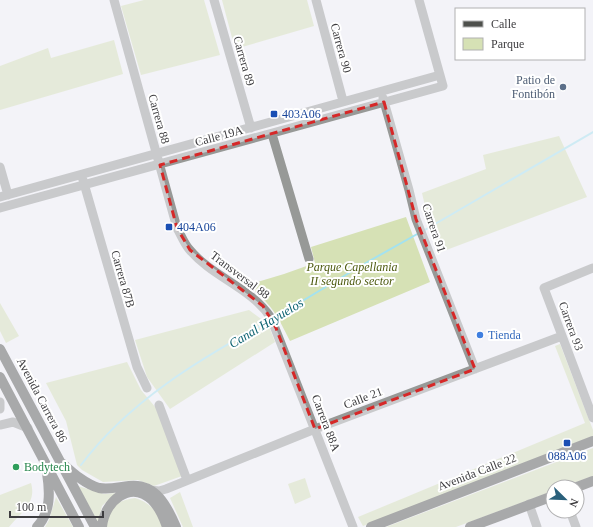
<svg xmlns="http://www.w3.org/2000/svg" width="593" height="527" viewBox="0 0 593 527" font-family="'Times New Roman',serif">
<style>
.green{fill:#d6e1b5}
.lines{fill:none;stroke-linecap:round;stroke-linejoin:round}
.stream{stroke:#a3e2f0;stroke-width:2}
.minor{stroke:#979997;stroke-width:9}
.major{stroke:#4e504c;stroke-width:10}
.marked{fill:none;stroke:#d62828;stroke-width:3;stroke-dasharray:8 5;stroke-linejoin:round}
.service-dot{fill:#5c6f8a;stroke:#fff;stroke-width:1.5}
.transit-dot{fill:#1a4fb4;stroke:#fff;stroke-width:1.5}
.shop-dot{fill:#3f7fe0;stroke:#fff;stroke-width:1.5}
.leisure-dot{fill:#2e9e5b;stroke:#fff;stroke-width:1.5}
.labels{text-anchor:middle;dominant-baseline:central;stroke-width:4;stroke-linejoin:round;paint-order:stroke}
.street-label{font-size:12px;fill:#3d3c3f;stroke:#fff}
.service-label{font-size:12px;fill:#4e5e75;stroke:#fff;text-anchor:end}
.transit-label{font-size:12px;fill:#164399;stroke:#fff;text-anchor:start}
.park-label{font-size:12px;font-style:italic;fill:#4d5a0f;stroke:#fff}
.shop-label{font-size:12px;fill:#366cbe;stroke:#fff;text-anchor:start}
.leisure-label{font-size:12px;fill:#27864d;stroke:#fff;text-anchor:start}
.water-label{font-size:13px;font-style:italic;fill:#0c6271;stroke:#fff}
</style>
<rect width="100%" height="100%" fill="#f3f3f8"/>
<path class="green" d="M144,0H204L220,55L141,75L121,6Z
M222,0H307L314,26L235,49Z
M114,40L123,74L0,110V66L48,48L51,58Z
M559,136L587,197L441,252L431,232L422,193L486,169L483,155Z
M406,217L430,282L290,341C276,313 272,305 247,285L284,274L315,263L311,247Z
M0,303L19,336L6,343L0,331Z
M249,310L268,324L275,342L170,409L147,377L135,340Z
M560,344L593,430V436L363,526L358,517L585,423L555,346Z
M127,362L141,390L156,408L182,476L154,486L138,480L103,482L82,470L77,465L66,421L46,383Z
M593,448V476L563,487H553V491L456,527H386Z
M305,478L311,497L295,504L288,484Z
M31,483C37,504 20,513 9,527H0V495Z
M78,486L104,494L116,493L102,506L98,522Z
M180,492L193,527H183L170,498Z
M56,497L73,527H45L49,520Z
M135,498C151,503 157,512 164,527H106C109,507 115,501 135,498Z"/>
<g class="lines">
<path class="stream" d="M423,231L593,132
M274,318L364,264L419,233
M81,465C129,401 200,359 269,321"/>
<path class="minor" d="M114,0L177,228C181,235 184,243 189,249C212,277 252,288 271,318L353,527
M214,0L251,128
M316,0L343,101
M383,98L409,190L416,219L475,369
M272,134L309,259
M0,167L8,195
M83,180L137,367L147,388
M0,197L440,75
M0,208L443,86L419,0
M593,268L544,288L593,418
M0,402V409
M159,405L187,480
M0,425L13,422L28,428
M149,490L159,491L166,489L315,429L562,336
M529,504L537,527
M570,511L576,527"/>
<path class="major" d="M0,349L95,527
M0,377L79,527
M63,464C73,473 85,484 99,488C109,490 119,487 129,486C156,483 167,506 176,527
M577,487L593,481
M37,527C51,512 50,492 47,473
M102,527C104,502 130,479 152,500C159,507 164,518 167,527
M371,527L593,441
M470,527L553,496"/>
</g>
<path d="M0 0H593V527H0ZM384,102L416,219L475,369L315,429L276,328L263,306L190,250L177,228L160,165Z" fill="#f3f3f8" fill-opacity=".55" fill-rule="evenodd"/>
<path class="marked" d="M384,102L416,219L475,369L315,429L276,328L263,306L190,250L177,228L160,165Z"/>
<circle class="service-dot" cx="563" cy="87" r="4"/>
<g class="transit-dot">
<rect x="270" y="110" width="8" height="8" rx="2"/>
<rect x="165" y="223" width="8" height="8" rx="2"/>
<rect x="563" y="439" width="8" height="8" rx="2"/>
</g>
<circle class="shop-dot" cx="480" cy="335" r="4"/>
<circle class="leisure-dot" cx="16" cy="467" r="4"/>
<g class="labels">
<g class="street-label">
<text transform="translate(341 48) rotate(75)">Carrera 90</text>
<text transform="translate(244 61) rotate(74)">Carrera 89</text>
<text transform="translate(159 119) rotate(74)">Carrera 88</text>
<text transform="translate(219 136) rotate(-15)">Calle 19A</text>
<text transform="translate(434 228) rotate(71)">Carrera 91</text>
<text transform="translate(240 275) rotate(37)">Transversal 88</text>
<text transform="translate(123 279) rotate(74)">Carrera 87B</text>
<text transform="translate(571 326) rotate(70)">Carrera 93</text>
<text transform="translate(363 398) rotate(-21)">Calle 21</text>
<text transform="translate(42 400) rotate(62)">Avenida Carrera 86</text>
<text transform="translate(326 423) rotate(69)">Carrera 88A</text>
<text transform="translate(477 472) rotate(-21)">Avenida Calle 22</text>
</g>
<g class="service-label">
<text x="555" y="80">Patio de<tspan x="555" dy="14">Fontibón</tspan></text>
</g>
<g class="transit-label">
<text x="282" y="114">403A06</text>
<text x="177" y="227">404A06</text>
<text x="567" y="456" text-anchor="middle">088A06</text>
</g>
<g class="park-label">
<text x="352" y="267">Parque Capellania<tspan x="352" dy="14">II segundo sector</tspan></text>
</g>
<g class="shop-label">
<text x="488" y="335">Tienda</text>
</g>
<g class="leisure-label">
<text x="24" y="467">Bodytech</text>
</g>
<g class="water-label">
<text transform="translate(266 323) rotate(-31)">Canal Hayuelos</text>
</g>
</g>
<rect x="455" y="8" width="130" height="52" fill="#ffffff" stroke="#b1b1b2"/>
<rect x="463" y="21" width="20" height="6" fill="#4e504c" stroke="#b1b1b2"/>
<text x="491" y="28" font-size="12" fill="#3d3c3f">Calle</text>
<rect x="463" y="38" width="20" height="12" fill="#d6e1b5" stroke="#b1b1b2"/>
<text x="491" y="48" font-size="12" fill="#3d3c3f">Parque</text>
<g transform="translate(565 499) rotate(113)"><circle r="19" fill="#ffffff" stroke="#b1b1b2"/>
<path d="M0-3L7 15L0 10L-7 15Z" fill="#2a607b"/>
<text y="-6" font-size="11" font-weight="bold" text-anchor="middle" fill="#3d3c3f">N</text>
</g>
<path d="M10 511v6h93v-6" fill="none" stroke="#3d3c3f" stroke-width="2"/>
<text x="16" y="511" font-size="12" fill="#3d3c3f" stroke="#ffffff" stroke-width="3" paint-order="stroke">100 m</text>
</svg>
